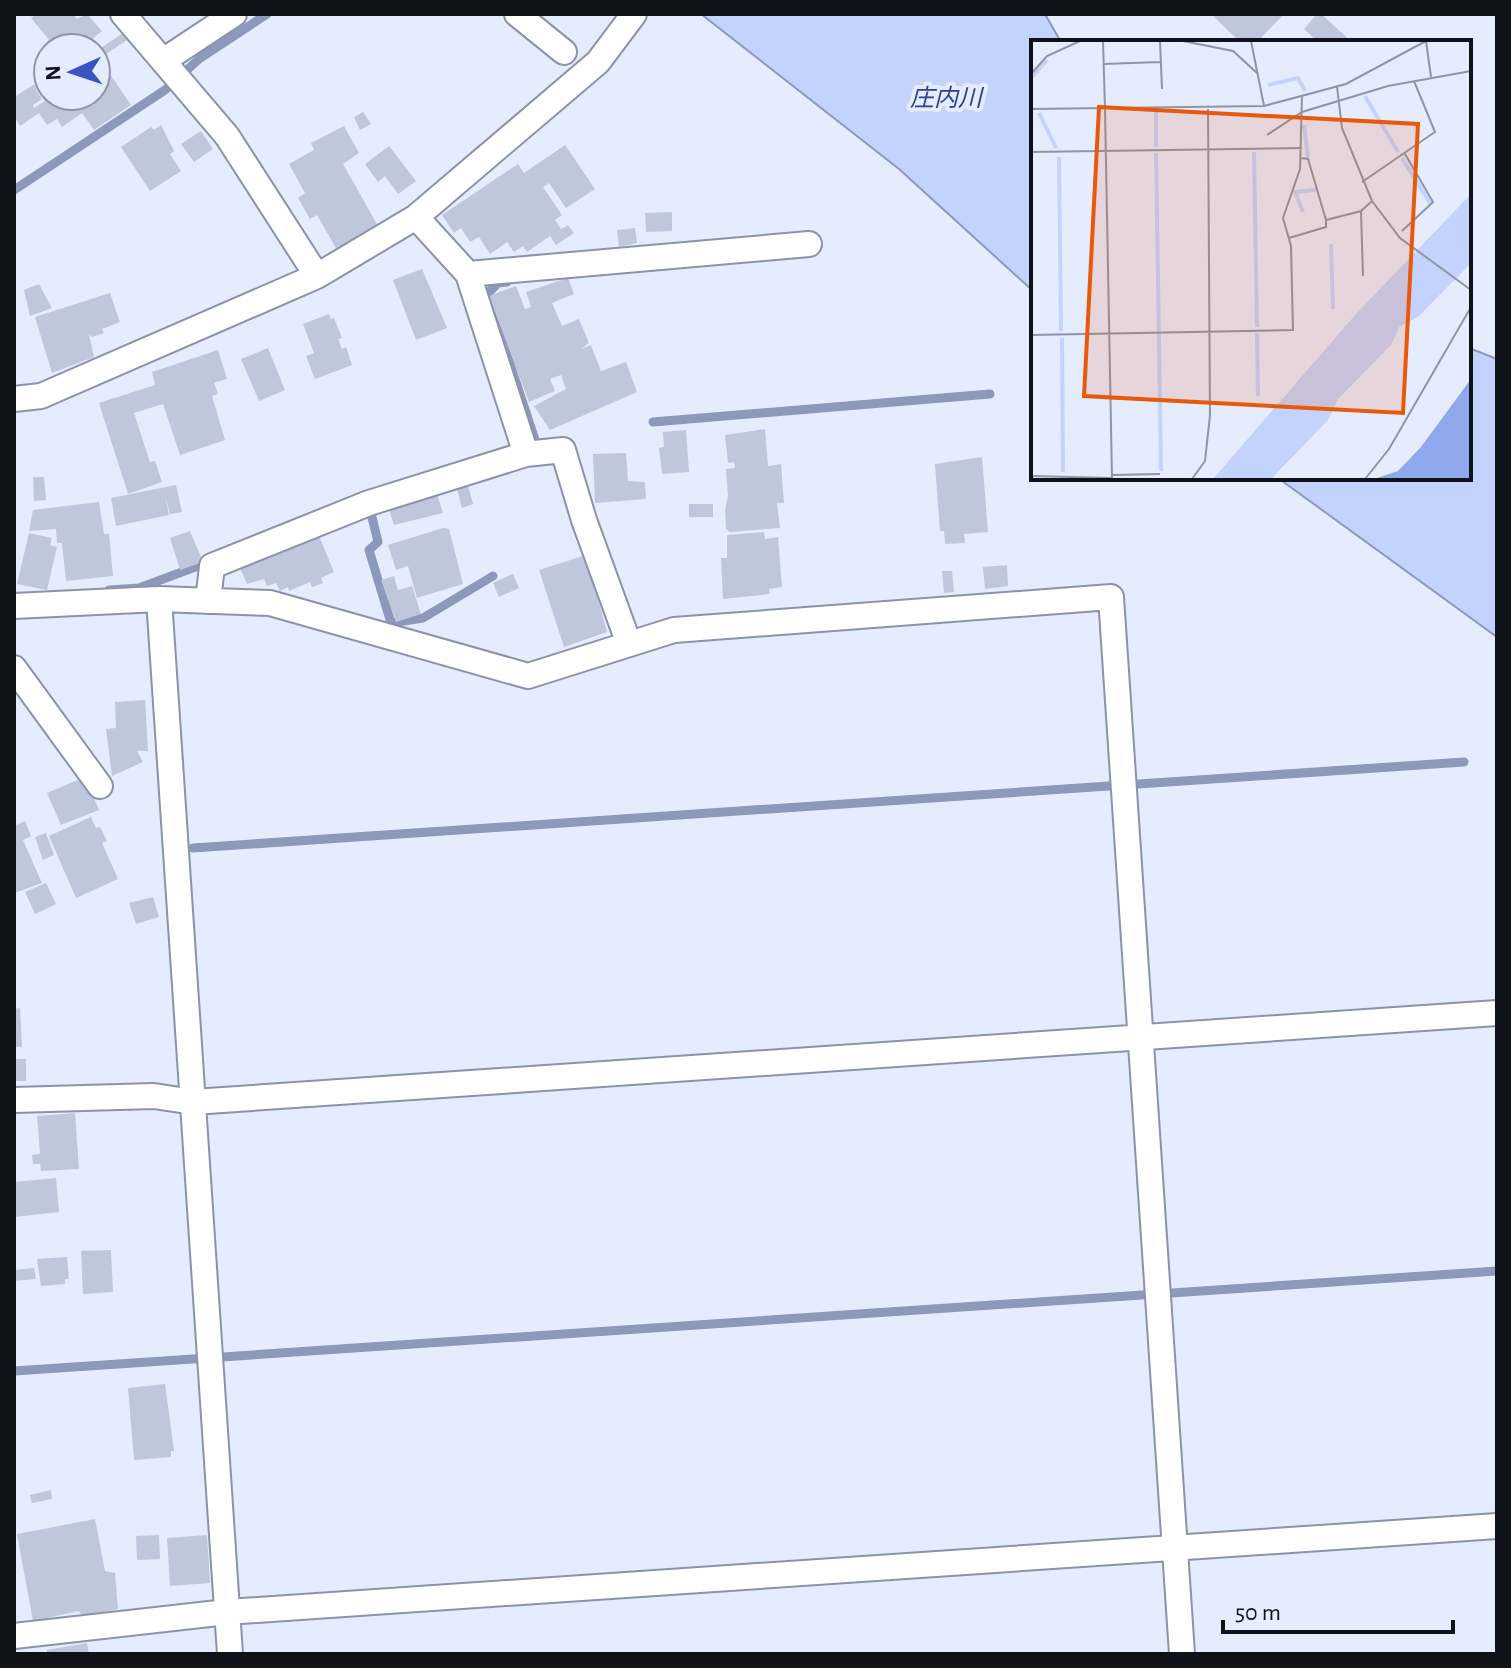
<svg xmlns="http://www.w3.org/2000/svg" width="1511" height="1668" viewBox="0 0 1511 1668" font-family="'Alegreya Sans','Noto Sans JP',sans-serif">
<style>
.water{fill:#c3d3fe;stroke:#8d99ba;stroke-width:2}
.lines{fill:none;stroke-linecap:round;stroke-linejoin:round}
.stream{stroke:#8d99ba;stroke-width:9}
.building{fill:#bfc7dd}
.minor-casing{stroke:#8b93a8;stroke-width:28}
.minor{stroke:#fff;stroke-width:24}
.labels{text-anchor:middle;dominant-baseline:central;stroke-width:8;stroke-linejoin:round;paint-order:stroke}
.water-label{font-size:24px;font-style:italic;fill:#2c4090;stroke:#e5ecfe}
.inset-river{fill:none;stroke:#c3d3fe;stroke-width:4}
.inset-road{fill:none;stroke:#9095a3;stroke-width:2}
.view{fill:#e8590c;fill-opacity:0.15;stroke:#e8590c;stroke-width:4}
.inset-edge{fill:none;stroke:#10121a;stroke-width:4}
</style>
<rect width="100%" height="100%" fill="#e5ecfe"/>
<path class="water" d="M701,14H1045L1061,42H1033V291L899,169Z
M1469,348L1497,359V637L1278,478H1469Z"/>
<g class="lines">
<path class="stream" d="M14,190L165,90L199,59L267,14
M507,282L498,283L487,294L537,446
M653,422L990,394
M370,509L378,542L369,550L391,623L423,618L493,576
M109,590L139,588L206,563
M193,848L1464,762
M14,1371L1497,1271"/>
</g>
<path class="building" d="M37,14H73L77,19L87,14L102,31L81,48H56L31,18Z
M1217,14H1284L1257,42H1240L1214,17Z
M1317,14H1321L1352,42H1318L1304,29Z
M123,33L127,40L96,61V51Z
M96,62L101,70L105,67L131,105L94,130L82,113L62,127L57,119L47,125L39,113L20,126L14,116V97L35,84L36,90L42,99L33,105L34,108L45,101L37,90L48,83V96H96Z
M363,112L371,124L360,130L354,117Z
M161,125L174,151L170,154L181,171L150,191L121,147L151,127L154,130Z
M344,126L359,153L343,164L378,226L337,250L317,215L310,219L298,198L305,193L289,164L314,150L311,143Z
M201,131L213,149L194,162L181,144Z
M565,145L595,189L566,208L549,183L543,187L562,215L555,220L561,229L568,225L574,233L556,245L550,236L527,252L523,246L514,252L507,242L490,254L479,237L470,242L461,228L454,233L442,215L518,164L524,173Z
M389,146L416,181L398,194L385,176L378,182L365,164Z
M672,212V231L646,232L645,213Z
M635,228L637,243L619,247L617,230Z
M422,269L447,328L416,340L393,280Z
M568,278L574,294L552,303L562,326L579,319L589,343L581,349L591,345L601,371L626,362L637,392L550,430L534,406L566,389L561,375L550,379L555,391L529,402L489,296L516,286L525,309L531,307L526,292Z
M39,284L52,308L30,316L24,290Z
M110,293L120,322L102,329L104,333L92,337L89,334L94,357L52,373L35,317Z
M329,314L331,319L334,318L342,338L338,339L342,349L346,347L352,365L315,379L306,356L314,353L303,324Z
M268,348L285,390L259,401L241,359Z
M218,350L227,379L214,383L218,394L212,396L225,440L180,455L163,404L134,413L150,462L155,461L162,482L128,494L99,403L155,385L152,372Z
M765,429L768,466L781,464L784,503H777L780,528L730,532L726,529L725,510L728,496L726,469L735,468L734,462L728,463L725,435Z
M686,430L689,472L662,474L659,448L664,447L663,432Z
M626,453L628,481L645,482L646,499L595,503L593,454Z
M982,457L988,532L964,534L965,543L945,544L944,531H940L935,464Z
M33,477H44L46,500L34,501Z
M467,482L473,504L462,508L456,485Z
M176,485L182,512L170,514L165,496L169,515L116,526L111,498Z
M435,488L443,513L394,525L387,503Z
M99,502L104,534H109L113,576L66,581L62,543H57L56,529L29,531L33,510Z
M689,504H713V517H689Z
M443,528L449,529L463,584L417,598L408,566L396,570L388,545Z
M190,531L203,562L180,570L170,538Z
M317,531L334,572L321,578L323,583L312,587L310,582L289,591L288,587L280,591L276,583L267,586L264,579L247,584L238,564Z
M764,532L765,539L778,537L782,587L769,589L770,594L723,599L721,558H727V535Z
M29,533L52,538L50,545L57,547L47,590L17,584Z
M586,555L607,632L564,647L539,570Z
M1007,565L1008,586L985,589L983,567Z
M942,571H952L954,592L944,593Z
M513,574L519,588L499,597L493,583Z
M394,576L398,590L412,586L421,614L396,622L381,580Z
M145,700L148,751H137L143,762L112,776L106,729L116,728L115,702Z
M85,777L99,810L61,825L47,793Z
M91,817L96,828L100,827L107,841L102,843L118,879L76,898L49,836Z
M25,821L31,836L23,840L42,883L14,893V826Z
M46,833L54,855L43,860L35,837Z
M46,883L56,904L35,914L25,892Z
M153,897L159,917L136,924L129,903Z
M20,1008L22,1047H14V1009Z
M14,1059H26V1081H14Z
M75,1113L79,1169L41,1171L40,1164H33L32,1155L40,1154L37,1116Z
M56,1178L59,1212L14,1217V1182Z
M111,1250L113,1292L83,1294L81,1251Z
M67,1257L69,1279H65V1284L41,1286L37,1259Z
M34,1268L36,1279L14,1281V1270Z
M165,1384L174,1451H171V1457L134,1460L128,1388Z
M51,1490L52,1499L32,1503L30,1495Z
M95,1519L105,1571L115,1573L118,1609L83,1616L79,1611L33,1621L17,1534Z
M159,1535L160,1559L137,1560L136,1536Z
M207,1535L210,1583L170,1586L167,1538Z
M87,1643L89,1654H47V1650Z"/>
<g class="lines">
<defs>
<path id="minor" d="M123,14L227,136L317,276
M517,14L564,52
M163,61L234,14
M416,217L468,274L526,454L563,450L584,520L629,644
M468,274L809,244
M14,399L41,396L317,276L416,217L598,62L634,14
M159,599L230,1654
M208,601L212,566L369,503L526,454
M14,606L159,599L270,603L528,676L674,630L1111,597L1182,1654
M14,668L100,786
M14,1100L154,1096L193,1102L1497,1013
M14,1636L227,1612L1497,1526"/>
</defs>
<use href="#minor" class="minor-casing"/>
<use href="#minor" class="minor"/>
</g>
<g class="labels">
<g class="water-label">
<text x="946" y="99">庄内川</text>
</g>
</g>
<g transform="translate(1031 40)">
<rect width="440" height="440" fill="#e5ecfe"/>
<path d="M440,339V439H343L367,431L390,407Z" fill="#8fa7ec"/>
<path d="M440,154V223L388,276L368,287L360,305L307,359L297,380L240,439H182L324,275Z" fill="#c3d3fe"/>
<path class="inset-river" d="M0,38L16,20M237,45L267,38L274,51M334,56L367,112M125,72V107M8,73L25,108M273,85L277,118M223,112L226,287M125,113L130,431M28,117L30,291M371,118L399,163M272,172L264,152L285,150M300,204L302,269M226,293L227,356M31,298L32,432"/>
<path class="inset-road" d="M72,1L74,69M129,1L131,49M152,1L202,11L226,33M220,1L233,66M395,1L400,37M73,24L129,22M0,34L16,16L49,1M306,47L311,88L341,161L369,198L440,250M0,69L233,66L315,44L395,1M74,69L81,439M236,95L271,72L357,46L440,31M0,112L271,108M270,118L277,119L295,180M331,142L404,92L383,41M330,171L332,236M371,191L402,162L374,114M258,198L295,187V180L330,171L341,161M0,295L262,290L260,206L252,178L269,129L271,56M81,435L129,434M0,436L81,438M161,439L174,421L179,375L177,69M334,439L358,409L440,267"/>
<path class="view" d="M68,67L387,84L372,373L53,356Z"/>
<rect width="440" height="440" class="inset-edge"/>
</g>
<rect width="1511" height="1668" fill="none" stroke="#10121a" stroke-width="32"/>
<g transform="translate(72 72) rotate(267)"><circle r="38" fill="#e5ecfe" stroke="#9095a3" stroke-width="2"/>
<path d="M0-6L14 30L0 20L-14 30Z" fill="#3952c4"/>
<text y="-12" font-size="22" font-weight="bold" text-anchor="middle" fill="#10121a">N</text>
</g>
<path d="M1223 1620v12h230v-12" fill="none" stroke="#10121a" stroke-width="4"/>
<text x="1235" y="1620" font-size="24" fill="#10121a" stroke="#e5ecfe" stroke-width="6" paint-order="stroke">50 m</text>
</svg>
